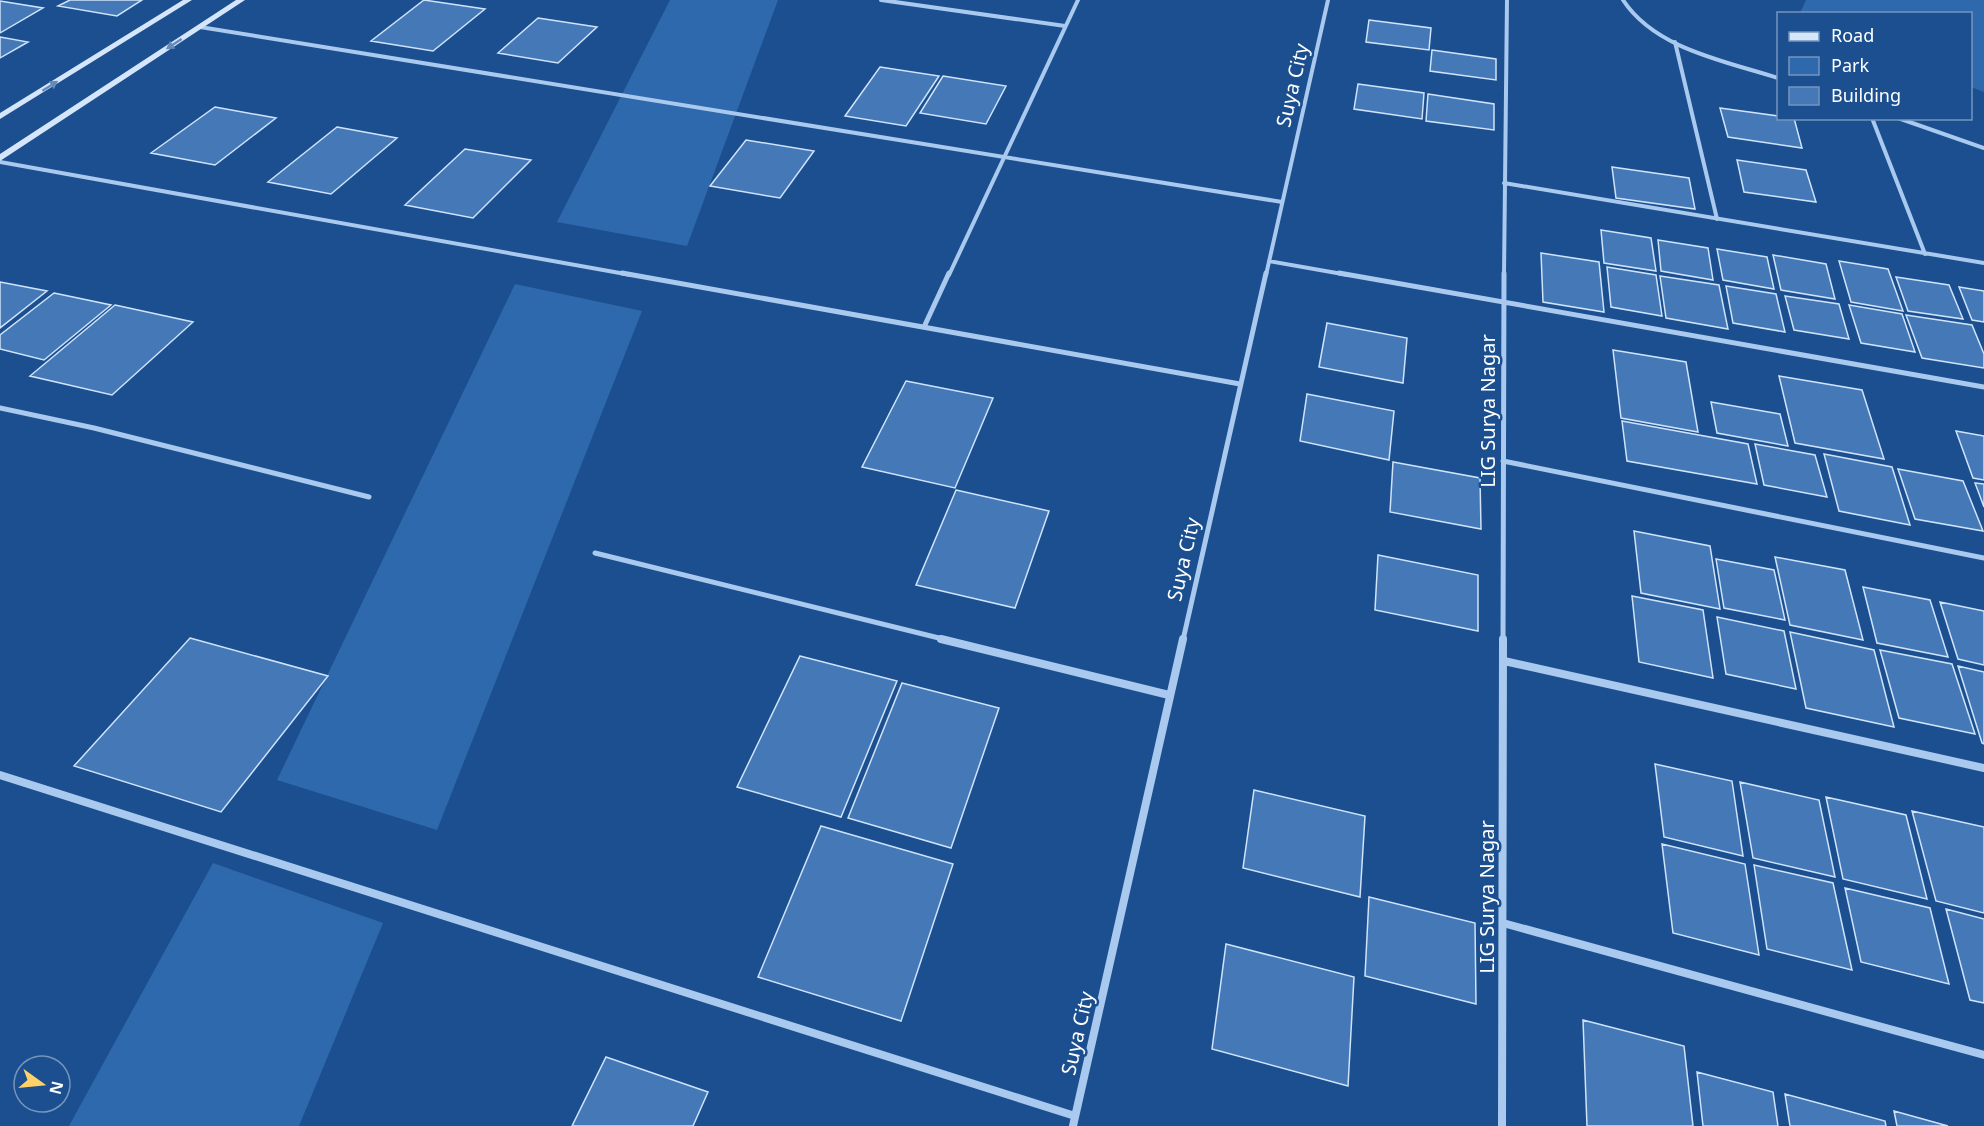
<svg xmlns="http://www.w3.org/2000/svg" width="1984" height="1126" viewBox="0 0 1984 1126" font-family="'Noto Sans',sans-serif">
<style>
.green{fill:#2e69ad}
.building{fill:#4478b7;stroke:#cfe3fa;stroke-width:1.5}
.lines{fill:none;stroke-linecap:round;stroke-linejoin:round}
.street-far2{stroke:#a9c9ee;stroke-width:4}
.street-far1{stroke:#a9c9ee;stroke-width:5}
.street{stroke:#a9c9ee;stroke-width:8}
.secondary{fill:#d6e6fa;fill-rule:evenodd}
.oneway{fill:#668bba}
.labels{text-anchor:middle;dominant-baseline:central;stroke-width:5;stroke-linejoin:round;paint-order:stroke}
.street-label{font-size:20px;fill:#fff;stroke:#1b4f8f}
</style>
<rect width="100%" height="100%" fill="#1b4f8f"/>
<path class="green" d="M670,0H778L687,246L557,222Z
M1806,0H1984V92L1971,87L1970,14L1800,13Z
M515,284L642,311L437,830L277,780Z
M213,863L383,923L299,1126H69Z"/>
<path class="building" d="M70,0H142L117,16L58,6Z
M424,0L485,9L433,51L371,41Z
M0,1L43,8L0,33Z
M538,18L597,27L558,63L498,53Z
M1369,20L1431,28L1429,50L1366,42Z
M0,37L28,42L0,58Z
M1432,50L1496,59V80L1430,71Z
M880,67L939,76L906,126L845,116Z
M943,76L1006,86L986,124L920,113Z
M1358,84L1424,93L1422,119L1354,109Z
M1428,94L1494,104V130L1426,121Z
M215,107L276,118L215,165L151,153Z
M1720,108L1778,116V118H1794L1802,148L1728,137Z
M337,127L397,138L331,194L268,182Z
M746,140L814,151L780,198L710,186Z
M465,149L531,160L473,218L405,205Z
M1737,160L1806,170L1816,202L1744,192Z
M1612,167L1689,178L1695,209L1616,198Z
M1601,230L1651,238L1656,271L1604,263Z
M1658,240L1708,248L1713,280L1661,271Z
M1717,249L1767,257L1774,289L1723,280Z
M1541,253L1599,262L1604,312L1543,302Z
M1773,255L1826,264L1835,299L1781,290Z
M1839,261L1888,269L1903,311L1851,302Z
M1607,267L1656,275L1662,316L1611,307Z
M1660,276L1719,285L1728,329L1666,318Z
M1896,277L1949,285L1963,319L1908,311Z
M0,282L47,291L0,328Z
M1726,286L1776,294L1785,332L1733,323Z
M1959,287L1984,291V322L1972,320Z
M54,293L111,305L44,360L0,349V335Z
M1785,296L1839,304L1849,339L1794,330Z
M115,305L193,322L112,395L30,376Z
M1849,305L1902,314L1915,352L1861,343Z
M1906,315L1972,325L1984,354V368L1922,358Z
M1327,323L1407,338L1403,383L1319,367Z
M1613,350L1686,362L1698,432L1621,418Z
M1779,376L1862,390L1884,459L1795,443Z
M906,381L993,398L955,488L862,467Z
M1307,394L1394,411L1389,460L1300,441Z
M1711,402L1780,414L1788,446L1717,433Z
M1622,421L1748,444L1757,484L1627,461Z
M1956,431L1984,436V480L1973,478Z
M1755,444L1815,455L1827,497L1764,485Z
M1824,454L1892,467L1910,525L1839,511Z
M1393,462L1480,478L1481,529L1390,512Z
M1898,469L1963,481L1983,531L1915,519Z
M1975,483L1984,484V507Z
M956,490L1049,511L1015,608L916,585Z
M1634,531L1710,546L1720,609L1641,593Z
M1378,555L1478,575V631L1375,610Z
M1775,557L1845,570L1863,640L1790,625Z
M1716,559L1774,570L1785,620L1724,608Z
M1863,587L1930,600L1948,657L1877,643Z
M1632,596L1703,610L1713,678L1639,662Z
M1940,602L1984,611V665L1958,659Z
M1717,617L1784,631L1796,689L1726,674Z
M1790,632L1874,650L1894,727L1806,708Z
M190,638L328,676L221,812L74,766Z
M1880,650L1952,664L1975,734L1899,718Z
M800,656L897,681L841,817L737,787Z
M1958,666L1984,672V744L1982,743Z
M902,683L999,708L951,848L848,818Z
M1655,764L1732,781L1743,856L1664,837Z
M1740,782L1819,800L1835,877L1753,858Z
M1254,790L1365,816L1360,897L1243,868Z
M1826,797L1906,815L1927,899L1843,879Z
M1912,811L1984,827V913L1936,901Z
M821,826L953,864L901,1021L758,977Z
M1662,844L1745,864L1759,955L1673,933Z
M1754,865L1833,883L1852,970L1767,949Z
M1845,888L1930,908L1949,984L1861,962Z
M1369,897L1475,923L1476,1004L1365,976Z
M1946,909L1984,919V1003L1970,1000Z
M1226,944L1354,977L1348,1086L1212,1049Z
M1583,1020L1684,1046L1693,1126H1587Z
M606,1057L708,1092L693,1126H572Z
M1697,1072L1773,1092L1778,1126H1703Z
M1785,1094L1885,1121L1886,1126H1790Z
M1894,1111L1948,1126H1897Z"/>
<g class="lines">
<path class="street-far2" d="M881,0L1065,26
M1623,0C1655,49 1725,61 1778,78
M200,27L1282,202
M1675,42L1717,219
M1872,118L1925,254
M1898,118L1984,148
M0,162L631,275
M1504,183L1984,263
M1269,261L1348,275
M949,275L1078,0
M1266,275L1328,0
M1504,275L1507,0"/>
<path class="street-far1" d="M622,273L1240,384
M1339,273L1984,387
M924,327L949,273
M0,408L94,428L369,497
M1503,461L1984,558
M595,553L947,640
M1183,640L1266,273
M1503,640L1504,273"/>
<path class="street" d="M941,639L1169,695
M1504,661L1984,768
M0,775L1075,1116
M1503,923L1984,1055
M1073,1126L1183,639
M1502,1126L1503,639"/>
<path class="secondary" d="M183,0H192L0,119V113Z
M236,0H245L0,161V154Z"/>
</g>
<defs><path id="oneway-solid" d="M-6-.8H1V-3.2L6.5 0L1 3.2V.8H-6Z" transform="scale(1.5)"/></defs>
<g class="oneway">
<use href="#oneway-solid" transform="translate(174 44) rotate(147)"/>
<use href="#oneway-solid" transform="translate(50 86) rotate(-32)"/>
</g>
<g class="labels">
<g class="street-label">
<text transform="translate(1292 85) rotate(-77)">Suya City</text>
<text transform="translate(1487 411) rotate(-90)">LIG Surya Nagar</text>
<text transform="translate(1183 559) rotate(-77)">Suya City</text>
<text transform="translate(1486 897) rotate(-90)">LIG Surya Nagar</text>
<text transform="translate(1077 1033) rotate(-77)">Suya City</text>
</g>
</g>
<rect x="1777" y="12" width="195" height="108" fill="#1b4f8f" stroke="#7695bc" stroke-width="1.5"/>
<rect x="1789" y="32" width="30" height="9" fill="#d6e6fa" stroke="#7695bc" stroke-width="1.5"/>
<text x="1831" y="42" font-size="18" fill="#ffffff">Road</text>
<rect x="1789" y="57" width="30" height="18" fill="#2e69ad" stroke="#7695bc" stroke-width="1.5"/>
<text x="1831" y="72" font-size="18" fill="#ffffff">Park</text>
<rect x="1789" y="87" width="30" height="18" fill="#4478b7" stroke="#7695bc" stroke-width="1.5"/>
<text x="1831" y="102" font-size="18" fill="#ffffff">Building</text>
<g transform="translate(42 1084) rotate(105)"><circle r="28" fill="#1b4f8f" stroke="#7695bc" stroke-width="1.5"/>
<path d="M0-4.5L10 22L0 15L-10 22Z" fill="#ffd166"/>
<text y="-9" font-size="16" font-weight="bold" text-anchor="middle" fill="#ffffff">N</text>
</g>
</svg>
